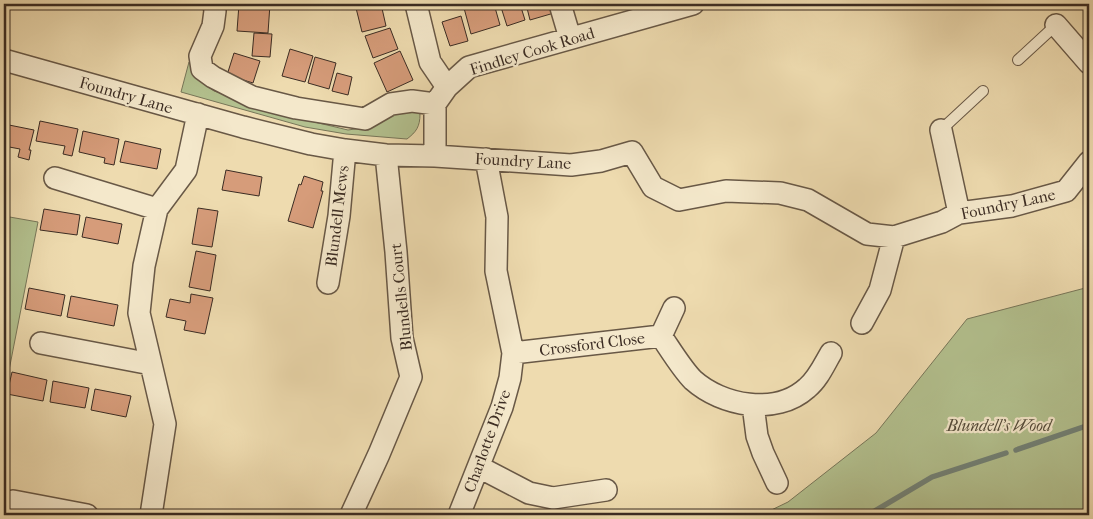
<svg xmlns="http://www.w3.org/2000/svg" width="1093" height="519" viewBox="0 0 1093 519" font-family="'IM FELL French Canon',serif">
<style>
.green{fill:#b3c18f;stroke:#777659}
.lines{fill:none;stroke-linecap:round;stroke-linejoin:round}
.stream{stroke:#738277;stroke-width:5.5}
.building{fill:#d69c7a;stroke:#3b2c23}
.lane-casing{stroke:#685846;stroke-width:12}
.street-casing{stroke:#685846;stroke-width:24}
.lane{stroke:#f4e8cb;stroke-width:10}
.street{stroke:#f4e8cb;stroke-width:21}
.labels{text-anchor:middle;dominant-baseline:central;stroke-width:4.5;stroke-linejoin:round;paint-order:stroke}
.street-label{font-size:16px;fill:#3b2c23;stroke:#f4e8cb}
.park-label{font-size:16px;font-style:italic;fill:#534a39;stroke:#f4e8cb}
</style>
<rect width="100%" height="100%" fill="#eedbaf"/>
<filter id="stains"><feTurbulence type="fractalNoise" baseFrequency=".004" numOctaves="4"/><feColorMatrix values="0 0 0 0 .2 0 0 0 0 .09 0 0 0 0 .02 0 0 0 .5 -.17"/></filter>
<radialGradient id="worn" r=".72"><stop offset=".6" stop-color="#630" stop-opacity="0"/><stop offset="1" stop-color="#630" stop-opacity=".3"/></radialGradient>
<path class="green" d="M189,62L196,71L199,80L214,91L306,120L348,130L369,127L393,114L413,110L420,114C420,127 416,132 407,139L346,134L305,127L181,92Z
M4,216L38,222L4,396Z
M1089,287V515H761L788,502L876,433L967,319Z"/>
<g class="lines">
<path class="stream" d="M1016,450L1089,425
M868,515L932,477L1006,453"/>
</g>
<path class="building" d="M239,4H270L268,33L237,31Z
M373,4H381L386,26L362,32L356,8Z
M479,4H494L500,25L471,34L464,8Z
M500,4H520L525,20L507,26Z
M526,4H551L554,13L530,20Z
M461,16L468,41L450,46L442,22Z
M390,28L398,49L373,58L365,36Z
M254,33L272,34L270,57L252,56Z
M290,49L313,56L305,82L282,76Z
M400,51L413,80L387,92L374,63Z
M234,53L260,61L253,83L227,75Z
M315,57L336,63L329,89L308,83Z
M337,73L352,77L348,95L332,91Z
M40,121L78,129L72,156L63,154L65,146L36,141Z
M4,124L34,130L29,150H31L29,160L18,157L20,149L4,146Z
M83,131L119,139L114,165L104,163L105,158L79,152Z
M125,141L161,149L157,169L120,162Z
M226,170L262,177L259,196L222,190Z
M304,176L323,182L321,191H323L313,228L288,221L299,184L301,185Z
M198,208L218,211L212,247L192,244Z
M44,209L80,215L77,235L40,230Z
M86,217L122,224L118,244L82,237Z
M196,251L216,255L210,291L189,287Z
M29,288L65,295L61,316L25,309Z
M191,294L213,298L205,334L184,330L186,321L166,317L170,299L190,303Z
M71,296L118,305L114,326L67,317Z
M12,372L47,380L43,401L7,394Z
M53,381L89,388L85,408L50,402Z
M95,389L131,396L126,417L91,410Z"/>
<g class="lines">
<defs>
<path id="lane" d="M1018,60L1056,25
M941,130L983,91"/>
<path id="street" d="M214,4L215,11L213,26L200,56L202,69L213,77L252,97L296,108L365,119L391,104L412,101L435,104
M416,4L430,62L447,87
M560,4L570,38
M1056,25L1089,63
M4,60L243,127L311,144L345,150L386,155L435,156L571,165L601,161L632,152L653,187L679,200L726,191L780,193L808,200L867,234L894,237L942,222L959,213L1012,206L1066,191L1089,162
M941,130L959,213
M435,156V104L447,87L469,67L693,4
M55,178L157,209L186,170L198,114
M328,283L339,216L345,150
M862,323L880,290L894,237
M661,336L674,308
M41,343L151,364L139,313L144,266L157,209
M513,353L661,336C670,349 682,369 693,380C722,406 776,416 807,388C818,379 824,365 831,353
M151,364L165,424L151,515
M753,405L757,436L763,453L777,483
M479,467L529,493L553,498L606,490
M13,501L87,515
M351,515L379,454L411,377L402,338L396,252L386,155
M459,515L502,407L510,378L513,353L496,271L497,217L486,159"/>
</defs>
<use href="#lane" class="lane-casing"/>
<use href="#street" class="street-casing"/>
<use href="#lane" class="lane"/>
<use href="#street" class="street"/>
</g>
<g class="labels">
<g class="street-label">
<text transform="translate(532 51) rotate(-17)">Findley Cook Road</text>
<text transform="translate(126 95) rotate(16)">Foundry Lane</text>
<text transform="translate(523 161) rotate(3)">Foundry Lane</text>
<text transform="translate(1008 204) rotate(-12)">Foundry Lane</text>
<text transform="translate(337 216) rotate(-83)">Blundell Mews</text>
<text transform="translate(401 297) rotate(-96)">Blundells Court</text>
<text transform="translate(592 344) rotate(-7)">Crossford Close</text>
<text transform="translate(487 441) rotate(-70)">Charlotte Drive</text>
</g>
<g class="park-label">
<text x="999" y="425">Blundell's Wood</text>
</g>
</g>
<rect width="1093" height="519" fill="none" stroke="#eedbaf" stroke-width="20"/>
<rect x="5" y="5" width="1083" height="509" fill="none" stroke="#3b2c23" stroke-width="2.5"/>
<rect x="10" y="10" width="1073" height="499" fill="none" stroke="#3b2c23"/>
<rect width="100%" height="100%" filter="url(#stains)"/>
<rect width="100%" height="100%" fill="url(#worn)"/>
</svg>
